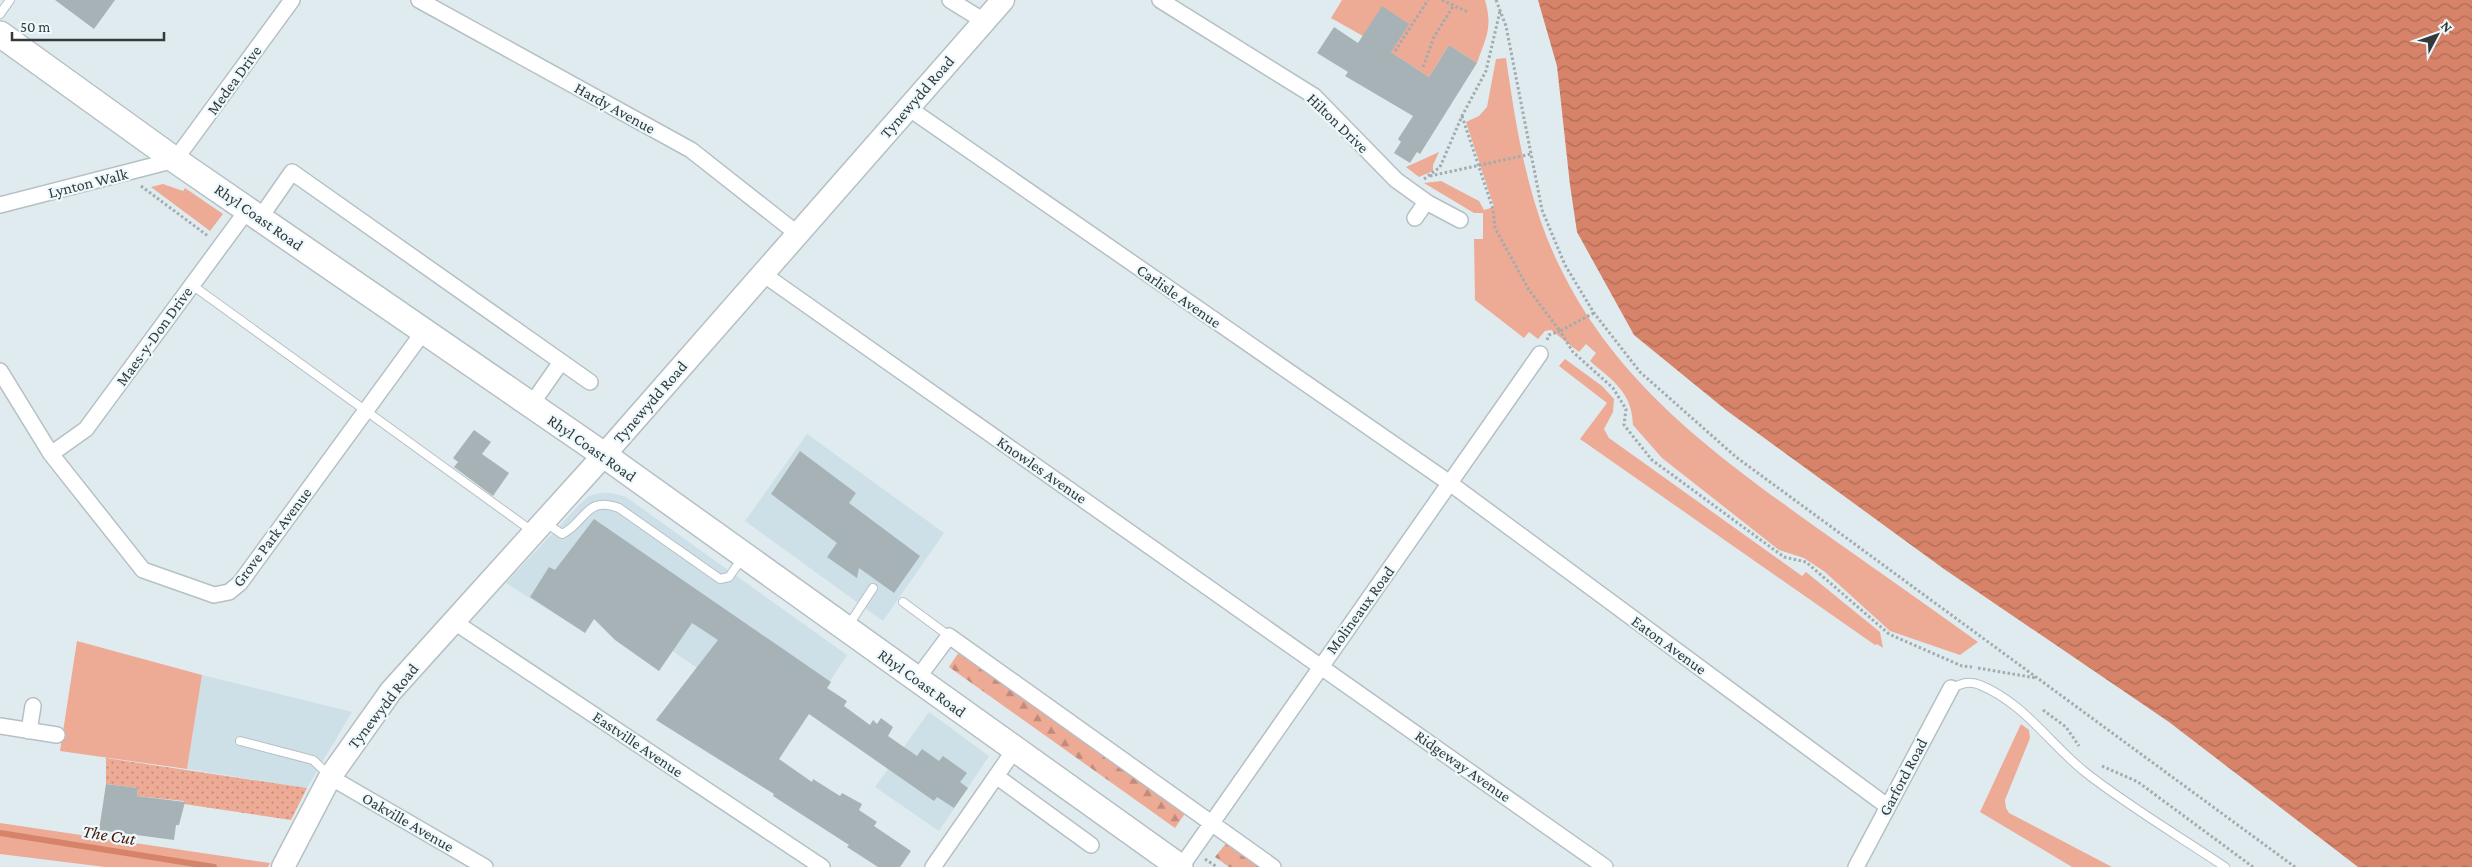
<svg xmlns="http://www.w3.org/2000/svg" width="2472" height="867" viewBox="0 0 2472 867" font-family="'Crimson Pro',serif">
<style>
.built{fill:#cddfe7}
.green{fill:#edaa95}
.forest{fill:url(#forest-firs)}
.garden{fill:url(#garden-dots)}
.water{fill:url(#water-waves)}
.lines{fill:none;stroke-linecap:round;stroke-linejoin:round}
.stream{stroke:#d68369;stroke-width:6}
.building{fill:#a7b2b6}
.lane-casing{stroke:#b6c0c4;stroke-width:10}
.street-casing{stroke:#b6c0c4;stroke-width:18}
.secondary-casing{stroke:#b6c0c4;stroke-width:25}
.primary-casing{stroke:#b6c0c4;stroke-width:28}
.path{stroke:#a2abae;stroke-width:3;stroke-dasharray:2.5 2.5;stroke-linecap:butt}
.lane{stroke:#fff;stroke-width:8}
.street{stroke:#fff;stroke-width:15}
.secondary{stroke:#fff;stroke-width:22}
.primary{stroke:#fff;stroke-width:25}
.labels{text-anchor:middle;dominant-baseline:central;stroke-width:4.5;stroke-linejoin:round;paint-order:stroke}
.street-label{font-size:16px;fill:#34393a;stroke:#edf9fd}
.water-label{font-size:18px;font-style:italic;fill:#4b1705;stroke:#edf9fd}
</style>
<defs>
<pattern id="forest-firs" width="22" height="20" patternUnits="userSpaceOnUse" patternTransform="scale(1.25)"><rect width="22" height="20" fill="#edaa95"/><path d="M5 1l3.5 6h-7zM16 11l3.5 6h-7z" fill="#c18b7b"/></pattern>
<pattern id="garden-dots" width="8" height="8" patternUnits="userSpaceOnUse" patternTransform="scale(1.25)"><rect width="8" height="8" fill="#edaa95"/><path d="M2 2h.1M6 6h.1" fill="none" stroke="#c18b7b" stroke-width="1.8" stroke-linecap="round"/></pattern>
<pattern id="water-waves" width="16" height="10" patternUnits="userSpaceOnUse" patternTransform="scale(1.25)"><rect width="16" height="10" fill="#d68369"/><path d="M0 5q4-4 8 0t8 0" fill="none" stroke="#ae6c57"/></pattern>
</defs>
<rect width="100%" height="100%" fill="#e0ebef"/>
<path class="built" d="M807,434L944,533L883,621L745,521Z
M600,493H612L626,497L847,655L795,735L604,604L585,633L506,583L580,504L589,496Z
M202,675L352,712L307,788L187,769Z
M929,712L989,756L939,831L875,787Z"/>
<path class="green" d="M1342,0H1485C1493,28 1486,37 1477,63L1449,45L1429,77L1391,52L1382,7L1363,36L1331,18Z
M1506,58C1515,119 1524,180 1547,238C1601,372 1704,447 1817,528C1871,566 1925,604 1978,642L1960,655L1890,631L1825,572L1804,558L1779,550L1662,458L1633,425C1632,392 1613,381 1590,361L1596,353L1586,344L1579,352L1551,330L1545,331L1538,339L1529,332L1524,338L1475,300L1474,239H1483V213H1474L1424,183L1441,181L1479,201L1484,210L1494,207L1466,122L1479,116L1487,107L1496,59Z
M1439,152L1433,165V171L1419,177L1406,167Z
M163,184L183,191L185,188L223,214L210,231L151,187Z
M1565,359L1602,386L1614,399L1613,412L1604,429L1609,438L1802,576L1806,572L1880,632L1883,648L1877,644L1875,645L1580,439L1607,403L1559,366Z
M77,641L202,675L187,769L60,751Z
M2021,724L2029,730L2030,738L2005,800L2006,808L2009,813L2112,867H2072L1980,812Z
M0,823L270,863L268,867H105L0,854Z"/>
<path class="forest" d="M959,652L1186,812L1175,828L949,667Z
M1227,842L1262,867H1229L1215,857Z"/>
<path class="garden" d="M106,758L307,788L291,820L184,804V801L137,796L138,788L106,784Z"/>
<path class="water" d="M1538,0H2472V867H2358L2169,722L1944,569L1726,410L1634,335L1577,232L1570,185L1557,66Z"/>
<g class="lines">
<path class="stream" d="M0,833L214,867"/>
</g>
<path class="building" d="M55,0H115L94,29Z
M1382,6L1409,24L1391,52L1429,77L1449,45L1477,63L1420,154L1417,152L1410,163L1394,153L1401,142L1398,139L1413,116L1345,76L1348,72L1317,53L1334,27L1358,43Z
M474,430L491,442L482,454L509,473L493,496L454,467L458,462L453,458Z
M800,451L856,493L849,503L920,556L894,593L859,568L857,578L827,557L837,543L771,494Z
M594,519L831,682L827,688L847,701L844,706L870,725L873,720L877,724L881,718L893,727L888,736L917,756L922,749L939,761L943,756L967,773L960,782L968,788L954,808L937,797L934,801L809,714L779,759L812,782L813,779L840,796L842,793L862,804L859,810L877,822L874,826L911,851L900,867H878L847,847L849,845L773,796L774,794L656,720L718,640L692,623L659,671L615,640L594,619L585,633L530,597L549,567L555,570Z
M106,784L138,788L137,796L185,802L179,825H176L174,840L99,830Z"/>
<g class="lines">
<defs>
<path id="lane" d="M0,14L10,0
M192,285L532,531
M546,523L562,534C586,523 585,495 619,508L720,579L729,577L743,557
M903,602L949,636
M848,626L873,588
M1951,688C1961,684 1969,680 1980,685C2024,703 2049,743 2085,772C2128,806 2179,836 2225,867
M240,741L313,760L329,775"/>
<path id="street" d="M419,0L691,150L799,235
M950,0L984,21
M1160,0L1314,96L1396,180L1428,203L1460,220
M907,107L1451,484L1887,806
M0,205L175,160L292,0
M260,218L292,172L590,382
M1415,218L1426,202
M763,274L1605,867
M0,371L51,454L143,570L214,595L229,592L240,583L424,331
M531,405L561,362
M51,454L86,429L248,209
M453,621L822,867
M917,679L949,636L1273,867
M0,726L57,735
M29,731L33,706
M996,776L1091,845
M330,777L485,867
M933,867L1015,749
M1181,867L1540,354
M1856,867L1951,688"/>
<path id="secondary" d="M283,867L330,777L391,691L604,455L1003,0"/>
<path id="primary" d="M0,34L175,160L604,455L1180,867"/>
</defs>
<use href="#lane" class="lane-casing"/>
<use href="#street" class="street-casing"/>
<use href="#secondary" class="secondary-casing"/>
<use href="#primary" class="primary-casing"/>
<path class="path" d="M1442,0L1468,12
M1496,0L1506,26L1542,210L1565,265L1594,313L1640,372L1736,457L2295,867
M1395,51L1428,0
M1423,67L1434,37L1454,5
M1462,116L1493,209L1495,228L1529,290L1560,331L1594,313
M1430,176L1531,154
M1424,179L1440,167L1462,116L1486,71L1500,11
M141,186L208,236
M1547,340L1549,335L1560,331L1573,352L1613,388L1626,409L1624,425L1652,460L1784,557L1806,562L1889,634L1962,666L1972,667
M1978,668L2036,678
M2043,710L2066,727L2079,746
M2102,766L2138,782L2253,867
M1205,859L1217,867"/>
<use href="#lane" class="lane"/>
<use href="#street" class="street"/>
<use href="#secondary" class="secondary"/>
<use href="#primary" class="primary"/>
</g>
<g class="labels">
<g class="street-label">
<text transform="translate(234 80) rotate(-54)">Medea Drive</text>
<text transform="translate(917 97) rotate(-49)">Tynewydd Road</text>
<text transform="translate(615 108) rotate(29)">Hardy Avenue</text>
<text transform="translate(1338 123) rotate(44)">Hilton Drive</text>
<text transform="translate(88 183) rotate(-14)">Lynton Walk</text>
<text transform="translate(259 217) rotate(35)">Rhyl Coast Road</text>
<text transform="translate(1179 296) rotate(35)">Carlisle Avenue</text>
<text transform="translate(154 336) rotate(-54)">Maes-y-Don Drive</text>
<text transform="translate(650 402) rotate(-49)">Tynewydd Road</text>
<text transform="translate(592 448) rotate(35)">Rhyl Coast Road</text>
<text transform="translate(1042 470) rotate(35)">Knowles Avenue</text>
<text transform="translate(272 537) rotate(-53)">Grove Park Avenue</text>
<text transform="translate(1360 610) rotate(-54)">Molineaux Road</text>
<text transform="translate(1669 645) rotate(36)">Eaton Avenue</text>
<text transform="translate(922 683) rotate(36)">Rhyl Coast Road</text>
<text transform="translate(383 706) rotate(-52)">Tynewydd Road</text>
<text transform="translate(638 744) rotate(34)">Eastville Avenue</text>
<text transform="translate(1463 766) rotate(35)">Ridgeway Avenue</text>
<text transform="translate(1903 777) rotate(-62)">Garford Road</text>
<text transform="translate(408 822) rotate(30)">Oakville Avenue</text>
</g>
<g class="water-label">
<text transform="translate(109 835) rotate(9)">The Cut</text>
</g>
</g>
<g transform="translate(2437 35) rotate(49)" stroke="#edf9fd" stroke-width="4" paint-order="stroke">
<path d="M0-4L9 19L0 12L-9 19Z" fill="#34393a"/>
<text y="-8" font-size="14" font-weight="bold" text-anchor="middle" fill="#34393a">N</text>
</g>
<path d="M12 32v8h152v-8" fill="none" stroke="#34393a" stroke-width="2.5"/>
<text x="20" y="32" font-size="15" fill="#34393a" stroke="#edf9fd" stroke-width="4" paint-order="stroke">50 m</text>
</svg>
